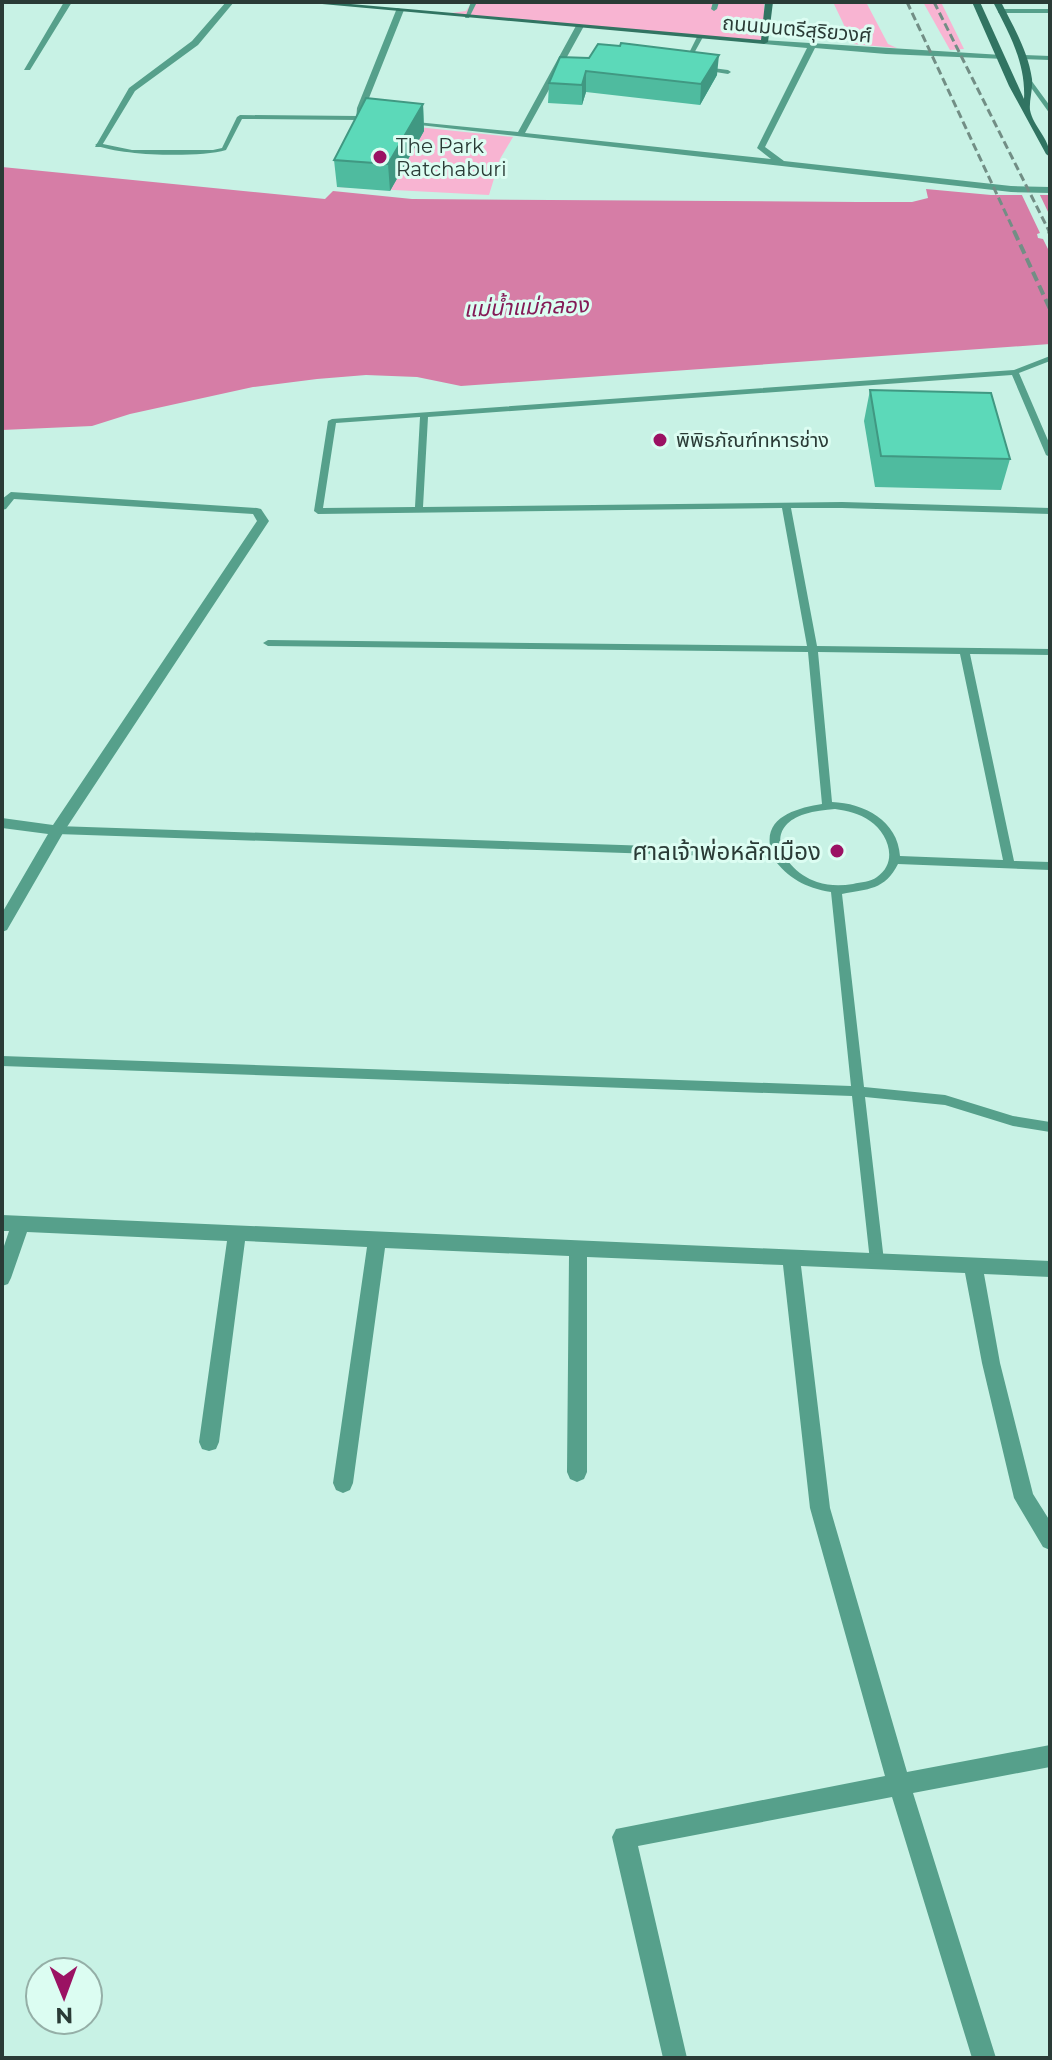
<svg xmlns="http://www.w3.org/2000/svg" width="1052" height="2060" viewBox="0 0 1052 2060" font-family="Montserrat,'Noto Sans Thai',sans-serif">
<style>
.green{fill:#f8b4d2}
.water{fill:#d67da6}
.pier{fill:#c8f2e5}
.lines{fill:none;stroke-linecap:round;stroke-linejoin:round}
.service{fill:#56a08b;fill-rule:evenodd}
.minor{fill:#56a08b;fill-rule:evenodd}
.secondary{fill:#317462;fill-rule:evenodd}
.rail-far1{stroke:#728e85;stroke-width:3;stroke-dasharray:8 4;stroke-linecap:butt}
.rail{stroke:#728e85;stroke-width:4;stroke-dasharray:10 5;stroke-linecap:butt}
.wall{fill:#4fbb9f}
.shaded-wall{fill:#409882}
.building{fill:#5cd9b9;stroke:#409882;stroke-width:2}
.poi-dot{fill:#9b1263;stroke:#dcfdf2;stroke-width:3}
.labels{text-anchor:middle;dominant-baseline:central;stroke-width:6;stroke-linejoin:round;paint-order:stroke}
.far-street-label{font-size:20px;fill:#2a3b36;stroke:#dcfdf2}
.far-poi-label{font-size:20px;fill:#2a3b36;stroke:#dcfdf2;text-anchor:start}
.far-water-label{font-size:22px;font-style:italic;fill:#841a56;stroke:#dcfdf2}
.poi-label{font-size:24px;fill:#2a3b36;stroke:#dcfdf2;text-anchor:end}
</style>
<rect width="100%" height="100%" fill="#c8f2e5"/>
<path class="green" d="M472,2H764V42L444,14L466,11Z
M833,2H866L888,44L897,48L853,44Z
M923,2H941L964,49L950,50Z
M370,122L513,137L500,159L489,195L337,187Z"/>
<path class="water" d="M2,167L325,199L333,191L412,199L858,202H912L928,198L926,189L991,195H1050V344L461,386L417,377L366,375L317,379L253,387L130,414L92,426L2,430Z"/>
<path class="pier" d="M1020,191H1038L1050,216V253L1043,239L1038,238L1037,234L1040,233Z"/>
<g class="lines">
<path class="service" d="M471,2H477L469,18H465Z
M713,2H719L717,9L714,11L711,9Z
M700,35L703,37L687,66L682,67L697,37Z
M705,67L728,70L731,72L728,74L703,70Z
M240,115L359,116L362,118L359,120L242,119L226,150C198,158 122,156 95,145L98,143L132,150H213L222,148L237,117Z
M1050,356V361L1019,373L1050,445V457L1046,455L1012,375L428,417L423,507L842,502L1050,508V514L842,508H791L817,646L1050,649V655L970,654L1014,861L1050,862V870L898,864C885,890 868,889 842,894L864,1087L945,1095L1013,1116L1050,1122V1132L1013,1126L945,1105L865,1097L884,1261L882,1265L877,1267L872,1265L870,1261L852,1096L2,1066V1056L851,1086L831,892C805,888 788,878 773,858L57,834L52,830L57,826L771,850C762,817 797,808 822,804L808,652L268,646L263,643L268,640L807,646L782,508L318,514L314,511L328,421L332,419L1014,370ZM420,417L415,507L323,508L336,423ZM818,652L960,654L1003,860L900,856C898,821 864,803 832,802ZM835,809C847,811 859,813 870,821C888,833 899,862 877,877C870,882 861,882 853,884C841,886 829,886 817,882C784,871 760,828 805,814C814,811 825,810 835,809Z"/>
<path class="minor" d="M64,2H72L30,70H24Z
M226,2H234L198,45L135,91L101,147H95L129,88L192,41Z
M397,8L404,10L365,108L363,116L371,119L367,121L356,120L357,108Z
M1001,9H1050V13H998Z
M577,24L584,26L525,133L771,159L757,148L807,48L764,44L761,40L1002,55L1005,59L886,54L815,48L765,147L784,161L1011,186L1050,187V193L1011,192L402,123L406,121L518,132Z
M1024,55L1050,56V60L1021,59Z
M1031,80L1050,106V114L1027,82Z
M11,492L257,508L261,509L269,521L63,833L7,930L2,932V913L48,834L2,828V818L53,825L257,521L253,514L14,499L6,509L2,510V499Z
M2,1215L1050,1261V1277L984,1274L1000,1363L1033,1494L1050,1521V1550L1043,1547L1014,1498L982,1363L965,1273L801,1266L830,1508L907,1772L1050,1745V1767L913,1793L996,2058H972L892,1797L638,1846L687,2058H663L612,1837L616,1829L885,1776L810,1508L783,1265L587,1257V1472L584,1479L577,1482L570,1479L567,1472L569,1256L385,1248L353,1483L350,1490L343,1493L336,1490L333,1483L367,1247L245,1241L219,1442L216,1449L209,1451L202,1449L199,1442L227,1241L27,1232L11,1278L8,1284L2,1286V1252L9,1231H2Z"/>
<path class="secondary" d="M300,2H328L761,40L765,2H773L768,42L764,44Z
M972,2H980L1024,99C1026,63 1009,33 993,2H1001C1013,26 1028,51 1032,79C1033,89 1029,101 1030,110C1033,127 1050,138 1050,157L1046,154L1009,86Z"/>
<path class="rail-far1" d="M907,2L1015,233
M934,2L1050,233"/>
<path class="rail" d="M1014,231L1050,309
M1049,231L1050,234"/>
</g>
<path class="wall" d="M560,57L717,75L700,105L586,92L582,105L548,103L549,83Z
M423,104L424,131L390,191L337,187L334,160Z
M870,390L1010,459L1001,490L875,487L864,421Z"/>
<path class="shaded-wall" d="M719,55L717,75L700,105L701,84Z
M586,71V92L582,105V85Z
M423,104L424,131L390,191L388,164Z"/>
<path class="building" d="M621,43L719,55L701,84L586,71L582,85L549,83L560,57L589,58L598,44L620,46Z
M366,98L423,104L388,164L334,160Z
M870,390L991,393L1010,459L881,456Z"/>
<g class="poi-dot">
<circle cx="380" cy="157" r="8"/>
<circle cx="660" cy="440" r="8"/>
<circle cx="837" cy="851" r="8"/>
</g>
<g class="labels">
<g class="far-street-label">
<text transform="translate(797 29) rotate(5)">ถนนมนตรีสุริยวงศ์</text>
</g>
<g class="far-poi-label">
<text x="396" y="146">The Park<tspan x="396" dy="23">Ratchaburi</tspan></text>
<text x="676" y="440">พิพิธภัณฑ์ทหารช่าง</text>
</g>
<g class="far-water-label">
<text transform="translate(526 307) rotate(-2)">แม่น้ำแม่กลอง</text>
</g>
<g class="poi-label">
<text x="821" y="851">ศาลเจ้าพ่อหลักเมือง</text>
</g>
</g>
<rect width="1052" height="2060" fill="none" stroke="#2a3b36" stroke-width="8"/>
<g transform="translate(64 1996) rotate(179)"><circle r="38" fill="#dcfdf2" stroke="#95afa7" stroke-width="2"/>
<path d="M0-6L14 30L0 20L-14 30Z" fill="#9b1263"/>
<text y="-12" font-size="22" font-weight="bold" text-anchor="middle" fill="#2a3b36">N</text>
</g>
</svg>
